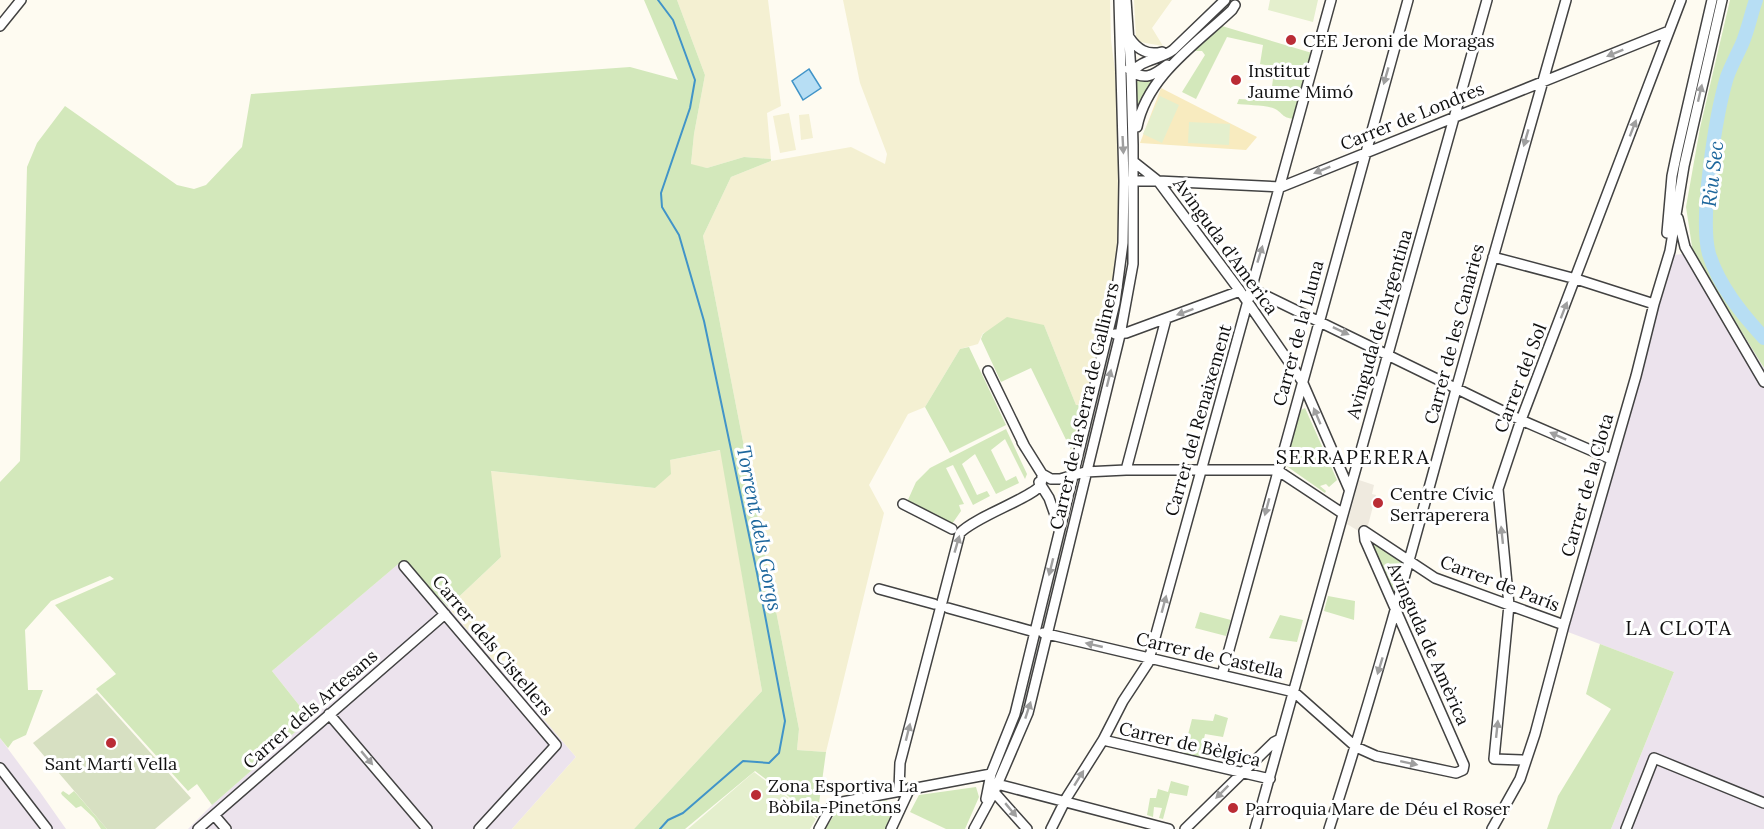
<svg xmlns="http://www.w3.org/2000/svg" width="1764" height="829" viewBox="0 0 1764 829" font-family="Lora,serif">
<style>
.industrial{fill:#ece3ed}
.farmland{fill:#f4f0d2}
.green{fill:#d3e8bb}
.sand{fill:#f8ebbf}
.cemetery{fill:#d7e0c2}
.pitch{fill:#e4efcd}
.plaza{fill:#efeadf}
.water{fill:#b7def4;stroke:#4194c8;stroke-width:1.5}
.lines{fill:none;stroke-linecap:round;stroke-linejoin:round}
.stream{stroke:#4194c8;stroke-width:2}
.river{stroke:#b7def4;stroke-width:14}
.minor-casing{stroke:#424242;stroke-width:12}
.minor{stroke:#fff;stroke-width:9}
.oneway{fill:#9f9f9f}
.poi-dot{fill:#ba2c35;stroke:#fff;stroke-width:2}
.labels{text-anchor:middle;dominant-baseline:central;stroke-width:6;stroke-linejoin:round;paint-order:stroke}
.poi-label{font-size:18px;fill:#0f0f0f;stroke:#fff;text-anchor:start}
.street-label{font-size:18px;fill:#0f0f0f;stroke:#fff}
.water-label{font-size:20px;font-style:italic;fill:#1c669c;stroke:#fff}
.neighbourhood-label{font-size:20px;letter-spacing:1.5px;fill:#0f0f0f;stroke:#fff}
</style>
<rect width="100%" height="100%" fill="#fefbf1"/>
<path class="industrial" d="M1693,253L1764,368V829H1611L1674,672L1568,632L1673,255Z
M404,559L448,607L576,757L512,829H188L212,805L310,719L272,671Z
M0,738L40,792L66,829H0Z"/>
<path class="farmland" d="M677,0H768L781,106L767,113L771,159L744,157L707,168L691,165L694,134L705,75Z
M843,0H1110L1111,40L1122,125L1123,243L1108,334L1082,405H1076L1044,325L983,333L978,344L960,349L925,407L908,414L869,485L884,513L826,752L797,750L799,729L703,236L731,177L771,161L851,147L885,164L887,154L860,83Z
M1134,0H1172L1152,28L1163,46L1140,42L1136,37Z
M789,113L796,150L780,153L773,116Z
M809,114L813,138L801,140L799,115Z
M721,450L762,691L634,829H512L576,757L448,607L501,557L490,471L655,488L670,460Z"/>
<path class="green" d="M644,0H677L705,75L694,134L691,164L707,168L744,157L771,159V161L731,177L703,236L799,729L797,750L826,752L817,818L755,771L685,829H634L762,691L720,450L670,460L671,474L655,488L491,471L501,557L448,607L403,560L272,671L310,719L212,805L197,784L188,791L96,689L116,674L55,605L114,579L110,576L51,601L25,630L28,690H43L26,735L13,741L8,748L0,738V482L20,461L27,167L37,143L65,106L177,185L194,189L206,185L242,147L251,94L630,67L678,80Z
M1730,0H1764V368L1693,253L1686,207L1700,128Z
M1222,26L1312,53L1308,66L1278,70L1276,67L1260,64L1263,45L1227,37L1196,99L1182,92L1205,55L1202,51H1194Z
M1305,71L1306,72L1293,119C1282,117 1284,115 1277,110C1271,105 1246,105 1237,104L1239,99L1270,101L1273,79L1255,78Z
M1158,76L1137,113V77Z
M1007,317L1044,325L1076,405H1082L1071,450L1031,368L1001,382L981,339L983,334Z
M969,347L1006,425L950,453L925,407L960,349Z
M1305,408L1337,480L1329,487L1326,484L1320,486L1326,491L1325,493L1285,465L1299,411Z
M1006,429L1027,474L1025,479L1005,439L991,450L1006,481L1016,476L1019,483L996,494L975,454L962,464L977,495L987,491L990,496L973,505L953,465L946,468L964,504L959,505L961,511L952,524L907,502L916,482L930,468Z
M1375,541L1404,562L1397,590L1394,591L1392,589L1372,545Z
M1328,596L1355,601L1354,620L1324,611Z
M1200,612L1231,620L1226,636L1195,628Z
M1280,615L1303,620L1297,642L1269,638Z
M1600,644L1674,672L1611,829H1547L1558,796L1611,709L1586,694Z
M1215,714L1228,718L1223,737L1205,734L1200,757L1183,754L1192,719L1213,721Z
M1171,781L1189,786L1187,796L1170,793L1163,819L1159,818L1162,808L1154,807L1153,817L1147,815L1150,798H1156L1158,789L1168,792Z
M976,787L979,797L965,829H946L910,812L919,795Z
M63,791L69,795L74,791L107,829H101L94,818L81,806L76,808L62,795L61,793Z
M885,800L894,803L897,808L888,829H825L837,811Z"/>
<path class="sand" d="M1161,88L1257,137L1246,150L1140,143Z"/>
<path class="cemetery" d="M97,693L191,798L155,829H107L33,743Z"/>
<path class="pitch" d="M1270,0H1318L1313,22L1268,10Z
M1160,96L1179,105L1162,143L1143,134Z
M1189,122L1230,124L1229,145L1188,143Z
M754,772L816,819L810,829H688Z"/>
<path class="plaza" d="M1359,480L1374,485L1372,494L1376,495L1367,529L1360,532L1347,524Z"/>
<path class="water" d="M809,69L821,88L803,100L792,81Z"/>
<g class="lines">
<path class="stream" d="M658,0L673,20L695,80L690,108L661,193L662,207L679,235L704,321L757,573L785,721L779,753L769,763L743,761L683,813L668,820L660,829"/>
<path class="river" d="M1756,0C1751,14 1748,30 1742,44C1737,55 1731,66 1727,77C1716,114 1699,218 1709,254C1719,286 1742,314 1764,338"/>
<defs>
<path id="minor" d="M0,26L21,0
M1129,37C1137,49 1147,56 1162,52
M1129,69C1144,82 1154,75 1167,65
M1131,74C1140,59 1160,60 1173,50L1225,0
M1137,127C1147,76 1196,44 1232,10L1235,5
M1134,162L1158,181L1281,187L1669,31
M1129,181H1158L1240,291L1302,381L1349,489
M1678,218L1685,247L1764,382
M1667,233L1672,176L1677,152L1712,0
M1493,257L1576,279L1654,304
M1250,288L1521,420L1611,459
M1115,334L1126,333L1240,291
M988,371L1025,447
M1022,442L1042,474L1051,479H1060L1085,472L1126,470H1277L1342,513
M1126,470L1166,319
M1039,482L1049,498L1060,529
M903,504L952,529
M1364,531L1435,578L1564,625
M404,566L556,745L479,829
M879,589L934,604
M948,608L1031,631
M1043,633L1294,692L1356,747L1376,756L1456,773L1463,770L1464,765L1365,540L1364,531
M1222,675L1408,0
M329,714L427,829
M1103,740L1270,779
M1522,760L1494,759L1509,605L1498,489L1521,420L1681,0
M0,768L47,829
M997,784L1169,829
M899,790L900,763L960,533C976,516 1037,496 1041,484C1042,481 1042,477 1042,474
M994,792L1027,829
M986,799L991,774L1015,714L1115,303L1123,243L1124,181L1119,0
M214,815L226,829
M198,829L445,614
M819,829L831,807L837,803L991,774
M891,829L910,788
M974,829L994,792L1028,713L1120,335L1133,264V145L1131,71L1126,0
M1051,829L1067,797L1103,740L1123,701L1148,663L1331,0
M1185,829L1274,742L1280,739
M1255,829L1487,0
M1329,829C1376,685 1415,539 1455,393C1491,262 1529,131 1566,0
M1492,829L1520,779L1535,734L1564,625L1636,376L1654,304L1670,251L1684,166L1722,0
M1626,829L1654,758L1764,803"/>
</defs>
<use href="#minor" class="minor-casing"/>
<use href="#minor" class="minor"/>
</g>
<defs><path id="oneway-solid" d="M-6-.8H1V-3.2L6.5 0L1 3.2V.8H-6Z" transform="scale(1.5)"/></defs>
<g class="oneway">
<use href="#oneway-solid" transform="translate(1615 53) rotate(158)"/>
<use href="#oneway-solid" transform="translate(1386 76) rotate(106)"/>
<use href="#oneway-solid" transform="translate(1700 93) rotate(-77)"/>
<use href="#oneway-solid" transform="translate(1633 128) rotate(-69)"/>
<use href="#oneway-solid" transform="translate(1526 138) rotate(106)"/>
<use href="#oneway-solid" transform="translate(1123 145) rotate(87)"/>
<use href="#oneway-solid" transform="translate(1322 170) rotate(158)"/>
<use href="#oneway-solid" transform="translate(1260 254) rotate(-73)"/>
<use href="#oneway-solid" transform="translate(1564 310) rotate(-69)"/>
<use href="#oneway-solid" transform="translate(1185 312) rotate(160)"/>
<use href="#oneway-solid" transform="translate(1341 331) rotate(25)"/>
<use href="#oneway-solid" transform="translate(1109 378) rotate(-76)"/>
<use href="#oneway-solid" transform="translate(1317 416) rotate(-113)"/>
<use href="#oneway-solid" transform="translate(1558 436) rotate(-156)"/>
<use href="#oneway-solid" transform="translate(1267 507) rotate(105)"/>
<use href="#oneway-solid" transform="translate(1502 535) rotate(-96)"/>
<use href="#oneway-solid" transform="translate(957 544) rotate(-74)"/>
<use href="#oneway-solid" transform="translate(1051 567) rotate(104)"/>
<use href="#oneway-solid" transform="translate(1164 604) rotate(-75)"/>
<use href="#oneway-solid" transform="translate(1094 645) rotate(-167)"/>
<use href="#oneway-solid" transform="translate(1380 666) rotate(107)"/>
<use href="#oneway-solid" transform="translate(1028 710) rotate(-72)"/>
<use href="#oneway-solid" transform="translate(1497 729) rotate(-84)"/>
<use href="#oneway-solid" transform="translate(908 732) rotate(-76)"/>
<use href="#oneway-solid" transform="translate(367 758) rotate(50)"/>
<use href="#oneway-solid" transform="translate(1409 763) rotate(12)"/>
<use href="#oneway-solid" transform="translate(1079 778) rotate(-58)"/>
<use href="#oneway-solid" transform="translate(1222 792) rotate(135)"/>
<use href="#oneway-solid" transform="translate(1011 810) rotate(50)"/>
</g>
<g class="poi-dot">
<circle cx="1291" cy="40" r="6"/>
<circle cx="1236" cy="80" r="6"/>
<circle cx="1378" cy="503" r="6"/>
<circle cx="111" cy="743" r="6"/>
<circle cx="756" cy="795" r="6"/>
<circle cx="1233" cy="808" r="6"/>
</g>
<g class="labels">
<g class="poi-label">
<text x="1303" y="40">CEE Jeroni de Moragas</text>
<text x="1248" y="70">Institut<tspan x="1248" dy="21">Jaume Mimó</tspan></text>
<text x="1390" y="493">Centre Cívic<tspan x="1390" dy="21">Serraperera</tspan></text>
<text x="111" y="763" text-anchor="middle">Sant Martí Vella</text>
<text x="768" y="785">Zona Esportiva La<tspan x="768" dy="21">Bòbila-Pinetons</tspan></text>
<text x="1245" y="808">Parroquia Mare de Déu el Roser</text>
</g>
<g class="street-label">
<text transform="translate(1412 116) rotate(-22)">Carrer de Londres</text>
<text transform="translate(1226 246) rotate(54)">Avinguda d'America</text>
<text transform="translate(1379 324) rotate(-74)">Avinguda de l'Argentina</text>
<text transform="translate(1298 333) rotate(-75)">Carrer de la Lluna</text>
<text transform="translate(1454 334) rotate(-75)">Carrer de les Canàries</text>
<text transform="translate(1520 378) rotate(-69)">Carrer del Sol</text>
<text transform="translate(1084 406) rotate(-77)">Carrer de la Serra de Galliners</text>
<text transform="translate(1198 420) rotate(-74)">Carrer del Renaixement</text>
<text transform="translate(1587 485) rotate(-74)">Carrer de la Clota</text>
<text transform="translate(1500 583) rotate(21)">Carrer de París</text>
<text transform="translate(1429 644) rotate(66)">Avinguda de Amèrica</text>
<text transform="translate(493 645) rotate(50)">Carrer dels Cistellers</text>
<text transform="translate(1210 655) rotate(13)">Carrer de Castella</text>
<text transform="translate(310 709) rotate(-41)">Carrer dels Artesans</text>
<text transform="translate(1190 744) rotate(13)">Carrer de Bèlgica</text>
</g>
<g class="water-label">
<text transform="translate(1712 174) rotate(-83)">Riu Sec</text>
<text transform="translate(760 528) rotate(79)">Torrent dels Gorgs</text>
</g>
<g class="neighbourhood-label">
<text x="1353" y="456">SERRAPERERA</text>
<text x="1679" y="627">LA CLOTA</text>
</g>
</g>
</svg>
